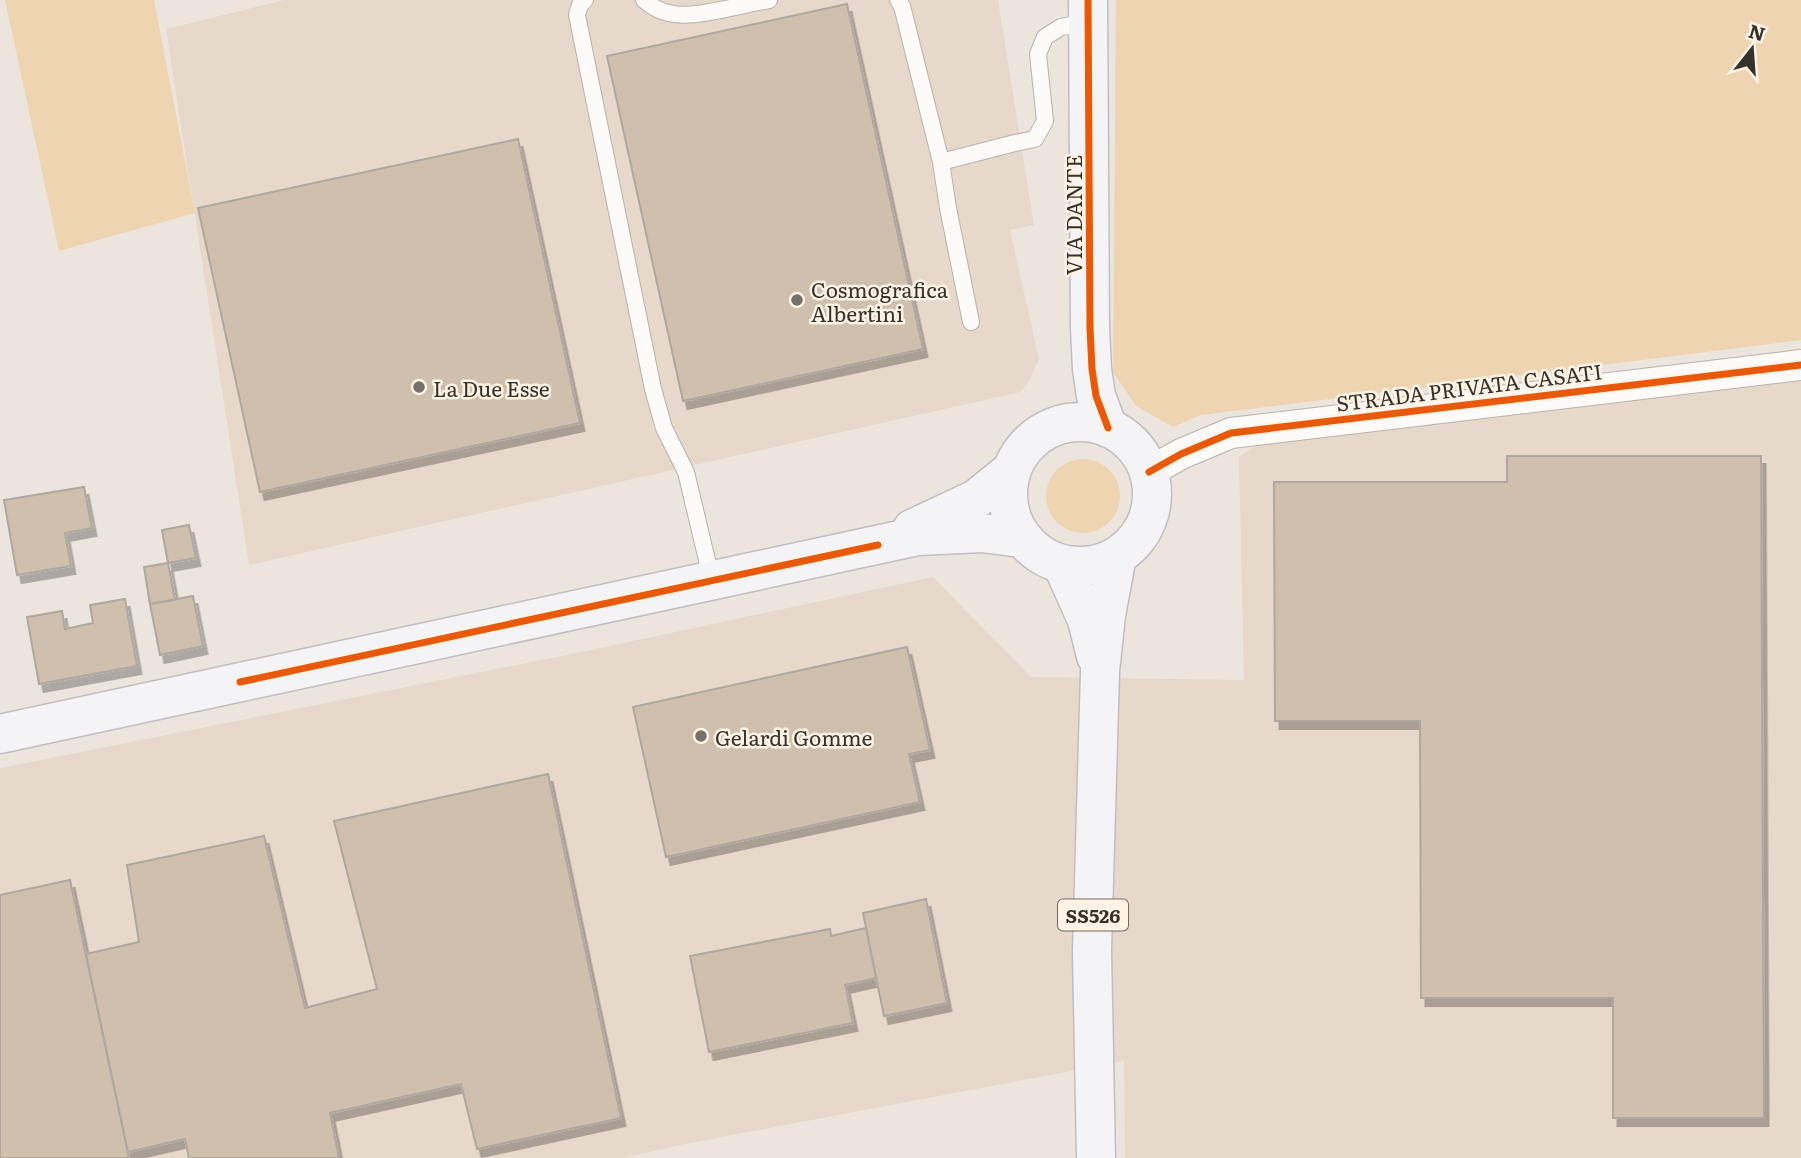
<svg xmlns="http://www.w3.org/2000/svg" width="1801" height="1158" viewBox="0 0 1801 1158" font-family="Literata,serif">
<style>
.built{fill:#e6d9cb}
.green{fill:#efd4b2}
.building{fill:#cec0ac;stroke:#ada8a2;stroke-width:2;filter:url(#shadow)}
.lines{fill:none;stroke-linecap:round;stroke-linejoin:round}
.lane-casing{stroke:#b7b2ac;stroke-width:18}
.street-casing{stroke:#b7b2ac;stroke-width:32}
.primary-casing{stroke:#c2bdc0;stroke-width:41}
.lane{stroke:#fcfbfa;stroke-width:16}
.street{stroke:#fcfbfa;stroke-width:30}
.primary{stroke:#f4f3f5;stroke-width:38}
.cycleway-casing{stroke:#fff3e5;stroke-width:11}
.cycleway{stroke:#e8590c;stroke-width:7}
.poi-dot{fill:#75706a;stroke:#fff3e5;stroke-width:2.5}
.labels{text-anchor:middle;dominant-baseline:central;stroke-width:5;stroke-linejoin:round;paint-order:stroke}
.shield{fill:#fff3e5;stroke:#726b63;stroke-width:2}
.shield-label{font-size:19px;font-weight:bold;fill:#35312b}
.street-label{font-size:21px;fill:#35312b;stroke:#fff3e5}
.poi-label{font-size:21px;fill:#35312b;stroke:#fff3e5;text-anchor:start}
</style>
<defs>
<filter id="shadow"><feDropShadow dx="4.5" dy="8" stdDeviation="0" flood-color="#0004"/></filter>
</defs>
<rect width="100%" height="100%" fill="#ece5de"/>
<path class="built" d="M284,0H998L1034,225L1010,230L1039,359L1028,383L1020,392L249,565L166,29Z
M1801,376V1158H1125L1124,1061L680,1145L623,1158H0V768L582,652L933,577L1031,677L1244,680L1239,457L1265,440Z"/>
<path class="green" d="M5,0H154L195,213L59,251Z
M1116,0H1801V340L1201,415L1173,427L1136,406L1113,372Z
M1046 496a37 37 0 1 1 74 0a37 37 0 1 1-74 0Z"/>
<path class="building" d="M847,4L923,349L683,401L607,56Z
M518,139L580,423L260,492L198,208Z
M1507,456H1761L1764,1118H1613V998H1421L1420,721H1275L1274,482H1507Z
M84,487L92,528L65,533L71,566L17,575L4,500Z
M189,525L196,558L168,563L162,530Z
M168,563L175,600L150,604L144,567Z
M193,596L203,646L160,655L150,604Z
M125,599L137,666L39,684L27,617L62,611L65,629L93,623L90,605Z
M907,647L930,750L909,754L920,802L666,857L633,707Z
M548,774L621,1118L477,1149L461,1084L330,1113L339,1158H189L185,1139L128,1152L86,954L139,942L127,865L264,836L305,1008L377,989L334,821Z
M70,880L129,1158H0V895Z
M926,899L947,1003L884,1016L863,913Z
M866,928L876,978L845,985L853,1023L709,1052L690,956L830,929L831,936Z"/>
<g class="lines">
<defs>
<path id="lane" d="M585,0L580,5L577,15L653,389L664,428L686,472L712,581
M644,0C652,7 663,13 674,14C696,18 745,4 769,0
M898,0L902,6L941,162L1015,143L1035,139L1045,121L1038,54L1045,37L1061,27L1089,22
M941,162L948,208L971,322"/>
<path id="street" d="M1149,472L1181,454L1231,433L1801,365"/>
<path id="primary" d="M1088,0L1090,328L1092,369L1096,396L1108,428
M1008 494a72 72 0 1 1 144 0a72 72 0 1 1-144 0Z
M912,529L976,499L1012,470
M1062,564L1087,620L1096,656
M0,734L918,536L982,533L1022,538
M1096,1158L1092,950L1100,671L1106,615L1117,556"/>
</defs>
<use href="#lane" class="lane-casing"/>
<use href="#street" class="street-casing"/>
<use href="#primary" class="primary-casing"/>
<use href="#lane" class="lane"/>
<use href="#street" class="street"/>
<use href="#primary" class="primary"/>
<defs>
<path id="cycleway" d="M1088,0L1090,328L1092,369L1096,396L1108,428
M1149,472L1181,454L1231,433L1801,365
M240,682L878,545"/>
</defs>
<use href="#cycleway" class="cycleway-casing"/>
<use href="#cycleway" class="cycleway"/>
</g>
<g class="poi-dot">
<circle cx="797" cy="300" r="7"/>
<circle cx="419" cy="387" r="7"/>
<circle cx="701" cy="736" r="7"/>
</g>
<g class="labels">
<rect class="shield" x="1058" y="899.5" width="70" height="31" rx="5"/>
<g class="shield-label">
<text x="1093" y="915">SS526</text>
</g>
<g class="street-label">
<text transform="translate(1072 215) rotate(-90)">VIA DANTE</text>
<text transform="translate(1469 386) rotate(-7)">STRADA PRIVATA CASATI</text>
</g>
<g class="poi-label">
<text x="811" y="288">Cosmografica<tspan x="811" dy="24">Albertini</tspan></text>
<text x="433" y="387">La Due Esse</text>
<text x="715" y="736">Gelardi Gomme</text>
</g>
</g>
<g transform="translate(1752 49) rotate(17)" stroke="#fff3e5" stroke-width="5" paint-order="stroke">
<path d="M0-5L12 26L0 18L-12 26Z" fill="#35312b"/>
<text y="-10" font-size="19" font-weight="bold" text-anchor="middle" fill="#35312b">N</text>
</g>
</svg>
